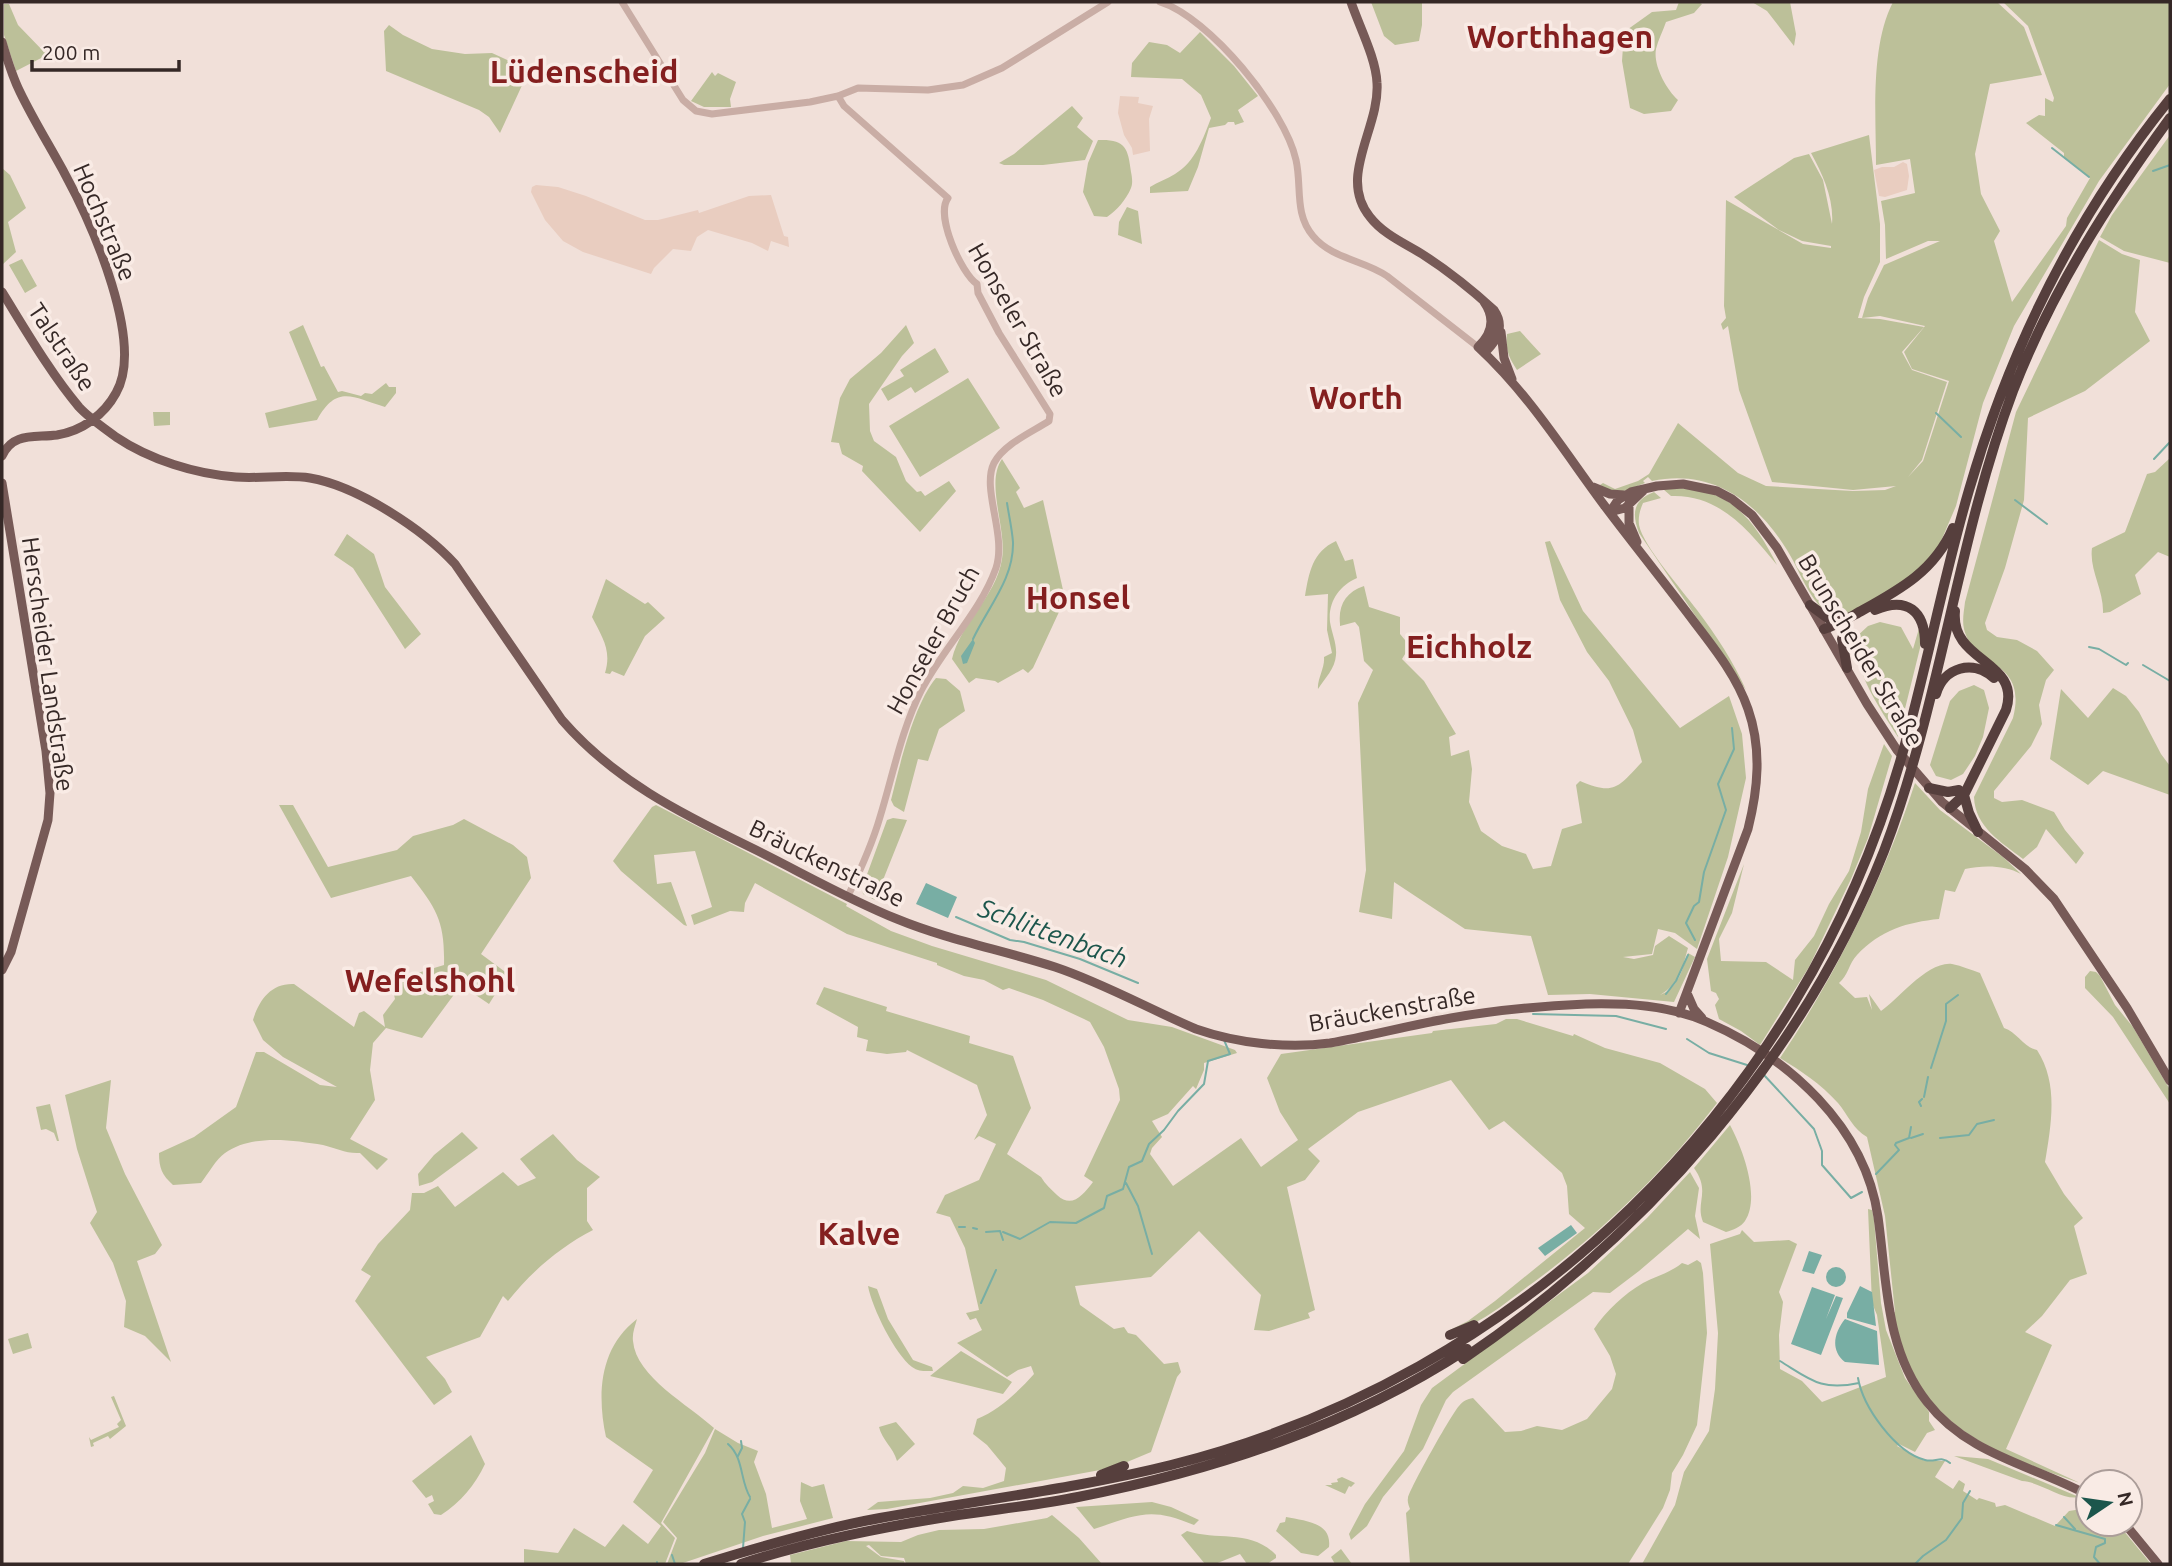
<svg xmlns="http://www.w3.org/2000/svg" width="2172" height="1566" viewBox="0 0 2172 1566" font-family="Ubuntu,sans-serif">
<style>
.green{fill:#bcc099}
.plaza{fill:#e9cdc0}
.water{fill:#78aea4}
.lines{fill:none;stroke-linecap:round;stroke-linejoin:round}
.stream{stroke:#78aea4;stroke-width:2}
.minor{stroke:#c9ada5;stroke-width:7}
.major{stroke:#775a57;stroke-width:9}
.highway{stroke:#563f3d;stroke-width:10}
.labels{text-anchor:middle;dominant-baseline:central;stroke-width:7;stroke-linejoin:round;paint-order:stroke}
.street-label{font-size:24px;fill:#352826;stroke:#f9ebe5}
.water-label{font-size:26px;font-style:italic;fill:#1c564c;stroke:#f9ebe5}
.district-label{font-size:32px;font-weight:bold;fill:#841f1f;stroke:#f9ebe5}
</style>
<rect width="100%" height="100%" fill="#f1e0d9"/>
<path class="green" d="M1371,2H1422V25L1419,41L1395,45L1384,36Z
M1679,2H1698L1702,4L1694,13L1666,22C1663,31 1658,40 1656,49C1653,65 1666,89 1678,100L1671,111L1644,114L1630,108L1622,61L1624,32L1652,12L1676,10Z
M1752,2H1790L1796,34L1794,46L1767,11Z
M1893,2H1997L2024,27L2042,75L1990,84L1975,154L1981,194L2000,231L1994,241L2012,302L2066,226L2067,218L2090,178L2064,158V153L2026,123L2039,115L2045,116V98L2053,102L2054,98L2028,26L2003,2H2170V84L2099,181L2014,326L1983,403L1956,506L1938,548L1916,575L1843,617C1835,616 1830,616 1824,610C1807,595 1799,569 1787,550C1757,501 1711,468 1652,481L1648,477L1643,481L1645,483C1628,490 1616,497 1600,485L1603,483L1615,489L1638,481L1649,474L1678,423L1738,473L1766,486L1853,491L1885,490L1896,486L1853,490L1772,482L1739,390L1728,326L1723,330L1721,324L1726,318L1724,306L1726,200L1803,244L1831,248V246L1802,241L1779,230L1734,197L1794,158L1809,154L1823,180L1832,224C1834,199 1823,175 1811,153L1869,135L1880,224V262L1864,297L1858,318L1880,319L1924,327L1902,352L1912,370L1947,382L1922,460L1908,477L1923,461L1949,381L1912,369L1904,352L1925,326L1880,316L1862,318L1868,298L1884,265L1940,241H1928L1886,259L1885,225L1881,201L1915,193L1910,159L1876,165C1876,115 1870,47 1893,2Z
M4,4H9L18,25L47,55L16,71L4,35Z
M389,25L403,35L432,49L465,54L492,53L533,72L524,81L500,133L489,117L479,110L386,71L384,31Z
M1200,32L1234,66L1258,96L1238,110L1244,122L1235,125L1234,122H1228L1225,125L1209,128L1198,167L1188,191L1150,193V187C1158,182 1167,179 1175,174C1195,162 1203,139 1211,118L1201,95L1182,79L1131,77L1132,63L1149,42L1167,45L1180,53Z
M712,72L715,76L718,73L736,82L730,99L731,107H704L691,101Z
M1072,106L1083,118L1077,127L1093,141L1085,160L1043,165H1004L999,163L1014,154Z
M2170,135V263L2124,251L2100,237L2112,215Z
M1098,140C1125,139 1128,147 1131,172C1132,177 1133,183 1131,188C1126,200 1117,210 1107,217L1094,216L1083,192L1088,163Z
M2,168L10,175L26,208L8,222L16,252L2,265Z
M1127,207L1138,211L1142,244L1118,235L1119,222Z
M2099,240L2122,254L2140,260L2135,312L2150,341L2085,391L2028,418L2024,500L2005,568L1985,623L1987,630L1997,637L2017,640L2037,651L2054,670L2046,680L2039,705L2042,724L2031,746L1994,791V798L2002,802L2022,800L2054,812L2065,830L2084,853L2076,864L2046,829L2037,847L2023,859C2001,842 1975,827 1974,797L2013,718C2028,658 1974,670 1964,629C1962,620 1964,611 1965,602L2016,412Z
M22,259L37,286L25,293L9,265Z
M303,325L321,367L324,366L338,392L342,391L361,396L365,393L372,394L386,383L389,387H396V393L385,407C352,397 337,384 317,420L269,428L265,413L317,400L289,332Z
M906,325L914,343L902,356L869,404L870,431L874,441L896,457L906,481L917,492L921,491L925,496L949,481L956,491L920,532L862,471L863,466L842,454L839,443L831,442L840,398L850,379L881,353Z
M1520,331L1541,354L1517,370C1509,358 1505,349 1507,334Z
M935,348L949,372L915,393L911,387L888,401L881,389L904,376L900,370Z
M968,378L1000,428L920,477L889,426Z
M153,412H170V425L154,426Z
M2170,458V557L2158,552L2135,575L2141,594L2110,612L2103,613C2104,590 2089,570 2092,548L2125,532L2147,474L2155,472Z
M1002,459L1020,488L1016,492L1024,508L1043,500L1065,599L1033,668L1028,673L1023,669L998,683L995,681L976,678L969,683L952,659C961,622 996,597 1002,559C1007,529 985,483 1002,459Z
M1674,487C1685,489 1696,489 1707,492C1742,502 1762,535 1777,565C1749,531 1720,494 1671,496L1663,489Z
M1654,492L1661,498L1643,503C1640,510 1638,517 1639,525C1643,546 1683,591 1697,610C1716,635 1733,661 1746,690L1639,533C1631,512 1634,500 1654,492Z
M347,534L374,554L385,587L421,634L405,649L353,568L334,555Z
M1336,541L1345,561L1353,559L1357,578C1339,586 1328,602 1330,622C1332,634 1337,644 1336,655C1335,669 1325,678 1318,689C1317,679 1325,668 1324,657L1332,653L1327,630L1328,594L1305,596C1309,573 1312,552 1336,541Z
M1550,541L1583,611L1680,728L1729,696L1742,734L1746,778L1728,857L1697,949L1675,933L1658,929L1652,954L1623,957L1634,959L1653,955L1655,946L1669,936L1688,948C1682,969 1680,983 1660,995C1678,988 1682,971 1688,953L1695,957L1674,1002L1590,994L1548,995L1531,936L1465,929L1394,882L1392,919L1359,912L1366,870L1358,703L1373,670L1364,661L1359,627L1355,622L1340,626V624C1338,605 1346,592 1364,586L1369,607L1400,617V634L1410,646L1402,659L1424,681L1456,734L1449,737L1451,756L1469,750L1472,769L1469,802L1481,831L1502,846L1526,854L1533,869L1551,866L1562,829L1582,823L1576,785L1580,781C1615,796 1618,787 1642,762L1633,730L1609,681L1587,652L1560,600L1545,542Z
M606,579L645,604L648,602L665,618L645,636L624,676L612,671L610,674L605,673C612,650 602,637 592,617Z
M1880,622L1901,627L1913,649L1920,625V648L1898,737C1878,706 1857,675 1854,639L1868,626Z
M936,678L946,679L960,691L965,711L939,729L928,761L918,759L904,812L894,806L891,800C900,765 913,706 936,678Z
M1974,685L1984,690L1989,708L1983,737L1975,756L1963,774L1951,780L1936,776L1930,765L1950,701L1959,691Z
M2113,688L2126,696L2139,712L2161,754L2170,766V795L2103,771L2088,785L2050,759L2061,689L2088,718Z
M1884,744L1892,756L1868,838L1851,879L1809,967L1760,1045L1741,1031L1719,1019L1715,1005L1719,999L1716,993L1711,991L1707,959L1744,864L1732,913L1719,939L1721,961L1766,962L1793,980L1795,960L1814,936L1829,904L1849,871L1861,832L1868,789Z
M1915,783L1940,810L2003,857L2021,874C2005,865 1983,865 1965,869L1955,892L1945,890L1939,919C1908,922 1880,930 1857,955C1849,963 1848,976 1839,983L1855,998L1867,997L1872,1010L1869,994L1881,1011C1897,1001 1927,961 1952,964C1962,966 1971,970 1980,973L2004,1028C2017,1032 2023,1047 2037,1050C2059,1084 2051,1125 2045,1162L2064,1194L2083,1218L2074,1226L2087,1274L2070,1280L2042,1316L2025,1332L2052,1345L2006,1449L2080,1483C2009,1458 1939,1436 1906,1360C1900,1345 1897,1328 1893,1313L1895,1312L1885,1216L1867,1137C1853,1129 1848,1115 1838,1103C1821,1084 1801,1071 1780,1058C1836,975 1884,878 1915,783Z
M279,805H293L328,867L397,850L413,836L453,825L464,819L513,845L527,857L531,878L481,954L508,974L489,1004L461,985L422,1038L386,1028L373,1043L370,1070L375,1100L350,1139L388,1159L377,1170L360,1153C346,1154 336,1148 323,1145C292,1140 252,1134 225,1153C216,1159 208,1174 201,1183L173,1185C162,1175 159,1168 159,1153L194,1137L236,1107L256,1052H264L320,1085L337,1087L283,1057L263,1040L253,1020C259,1000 271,983 294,984L354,1027L359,1013L364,1011L385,1027L383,1015L395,999L391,981L444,965C445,922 437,909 411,876L331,898Z
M656,805L847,904L846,906L891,931L932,946L1046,980L1128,1020L1172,1027L1235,1050L1237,1053L1204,1063V1070L1196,1089L1193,1086L1168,1114L1152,1121L1162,1137L1152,1148L1150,1154L1173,1186L1241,1138L1261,1167L1298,1140L1280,1112L1267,1078L1281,1054L1432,1033L1433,1031L1496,1024L1506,1019H1517L1573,1036L1574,1034L1605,1048L1660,1063L1705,1089L1717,1103C1665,1171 1603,1231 1534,1282C1514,1296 1494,1314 1472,1324C1464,1328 1455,1330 1446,1332L1468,1321L1495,1301L1585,1228L1569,1214L1567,1186L1562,1173L1504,1121L1489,1130L1451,1080L1358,1112L1308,1149L1320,1161L1305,1180L1287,1187L1315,1310L1308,1313L1310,1318L1269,1331L1254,1330L1261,1295L1199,1231L1151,1277L1075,1286L1080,1305L1114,1329L1124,1327L1128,1333L1136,1335L1164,1364L1178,1362L1181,1372L1177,1377L1151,1452L1120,1465L1100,1470L887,1509L867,1510L878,1502L930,1498L953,1493L963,1486L983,1488L1004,1481L1006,1468L987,1445L973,1434L977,1419C999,1410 1018,1392 1034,1374L1031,1366L1018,1370L1007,1377L957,1343L982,1330L976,1318L970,1320L966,1313L979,1310L965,1248L950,1217L936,1213L945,1195L979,1180L996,1144L979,1136L974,1140L987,1115L977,1085L907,1050L906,1052L887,1054L866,1051L868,1040L857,1037L858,1027L816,1004L824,987L887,1007L886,1011L970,1036L969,1043L1013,1056L1031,1108L1007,1154L1041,1177C1045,1184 1051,1189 1057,1195C1072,1209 1083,1195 1093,1182L1084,1176L1120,1100L1119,1089L1104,1047L1090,1022L1084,1019L1043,1000L1009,988L1003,990L984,980L964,976L937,965V963L847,934L755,883L745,903L744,912L730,911L694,925L691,915L712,907L695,851L654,855L657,884L671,882L687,926L684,925L621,871L613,861L652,807Z
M893,818L907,820L875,900L863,894L862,888L887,820Z
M2090,971L2096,972L2100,976L2115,1005L2133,1027L2169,1088L2170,1104L2113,1017L2085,988V977Z
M111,1080L106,1128L125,1174L162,1245L155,1254L137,1261L171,1362L145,1336L124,1327L126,1301L113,1263L90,1223L97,1212L77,1149L65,1095Z
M50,1104L59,1141H57L54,1133L46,1129L41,1130L36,1107Z
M1730,1125C1742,1147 1761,1197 1745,1221C1741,1227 1733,1230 1726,1232L1703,1222C1695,1202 1711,1192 1694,1168Z
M462,1132L478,1148L432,1182L419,1186L418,1174L434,1155Z
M553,1134L577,1160L600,1177L587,1188V1221L593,1230C560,1247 531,1272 508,1301L503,1296L480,1337L426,1357L445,1379L452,1392L434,1405L355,1301L371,1276L361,1270L378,1244L410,1210L412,1193H424L438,1186L455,1207L503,1172L518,1186L536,1178L520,1159Z
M1690,1172L1699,1188L1695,1216L1700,1239L1688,1229L1639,1271L1610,1293L1593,1292L1453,1392L1446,1400L1423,1449L1383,1497L1367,1526L1351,1540L1349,1534L1365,1504L1404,1451L1421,1405L1432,1388L1588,1273L1647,1218Z
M1868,1209L1872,1210L1874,1219L1881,1303L1886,1330L1905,1378L1929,1412V1421L1935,1430L1927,1433L1915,1452L1899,1444L1897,1446L1925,1461H1945L1935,1477L1953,1489L1959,1480L1965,1484L1963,1491L1977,1500L1979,1498L1995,1503L1996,1507L2005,1505L2055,1526L2069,1511L2088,1508V1524H2118L2151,1564H1642L1675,1505L1684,1472L1709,1431L1715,1389L1718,1333L1710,1244L1740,1234L1742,1230L1754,1242L1789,1240L1797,1244L1779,1292L1783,1302L1779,1335L1780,1369L1802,1381L1822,1402L1886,1377L1877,1315L1872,1303Z
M1697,1260L1701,1263L1703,1273L1707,1333L1697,1425L1683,1455L1672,1473L1670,1490L1663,1508L1628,1564H1410L1406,1513L1410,1509C1409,1506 1407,1502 1408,1498C1409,1490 1452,1413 1459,1406C1463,1401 1467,1399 1473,1398L1505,1432L1521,1431L1537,1426L1562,1430L1587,1419L1612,1389L1616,1374L1610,1356L1594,1329C1606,1311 1624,1294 1643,1283C1656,1276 1670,1273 1682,1263L1688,1265Z
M868,1286L877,1289L888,1319L913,1360L932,1367L933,1371C926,1371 919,1372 912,1367C895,1354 872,1308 868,1286Z
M637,1319C635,1326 632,1334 633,1341C636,1377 689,1405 714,1428L661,1523L675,1538L665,1564H524V1549L558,1553L574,1528L605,1547L623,1524L648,1544L661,1526L633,1502L653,1470L606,1437C597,1395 599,1348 637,1319Z
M28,1333L32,1348L13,1354L8,1339Z
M961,1351L1012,1382L1003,1394L930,1376Z
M114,1396L126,1426L110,1439L108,1436L93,1443L94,1446L91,1447L89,1437L91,1440L119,1427L117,1424L121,1420L111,1397Z
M896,1422L915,1444L897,1461C893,1447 882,1440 879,1427Z
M715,1429L738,1443L758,1451L754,1462L766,1494L772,1528L807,1519L800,1501L801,1482L812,1487L824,1484L833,1518L763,1536L680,1564H667L677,1538L663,1522L705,1453Z
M471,1435L485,1464C475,1485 461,1502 441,1515L434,1514L428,1504L434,1501L432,1495L426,1498L412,1481Z
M1954,1456L1988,1459L2079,1497C2063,1501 2041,1482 2022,1481Z
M1342,1477L1355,1483L1351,1487L1349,1486L1345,1494L1325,1485H1332L1331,1483L1338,1482L1337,1479Z
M1152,1502L1171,1507L1199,1520L1194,1525C1150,1506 1137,1515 1094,1529L1076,1507Z
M1052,1515L1079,1538L1102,1564H906L904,1558L881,1556L869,1545L866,1546L881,1557L904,1561L905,1564H791L790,1555L846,1541L901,1542L918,1535L939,1530L984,1529L1047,1518Z
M1286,1517C1305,1521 1332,1522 1329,1547L1318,1556L1301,1553L1276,1531L1280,1523L1285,1522Z
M1187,1531C1218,1541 1251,1529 1276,1555V1558L1267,1564H1247L1240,1554L1215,1564H1205L1181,1535Z
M1341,1549L1352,1564H1335L1331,1557Z"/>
<path class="plaza" d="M1120,96L1139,97L1138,103L1153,106L1149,119L1150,151L1133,155L1132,148L1124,135L1118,113Z
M1903,162L1907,164L1909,176L1907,190L1885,197L1879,196L1874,170L1882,167H1894Z
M536,185L558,187L586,196L645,220H658L698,210L699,213L749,196L771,195L784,236L788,237L789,247L771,241L768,251L752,243L708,230L697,237L691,251L673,249L654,268L651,274L583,252L563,241L545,220L531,192L532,187Z"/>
<path class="water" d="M973,639L975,643L967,663L963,664L961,656Z
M926,883L957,897L948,918L916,904Z
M1571,1225L1577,1233L1545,1256L1538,1248Z
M1809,1251L1822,1255L1814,1274L1802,1271Z
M1826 1277a10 10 0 1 1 20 0a10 10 0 1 1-20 0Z
M1860,1286L1872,1292L1876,1326L1847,1318V1313Z
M1812,1287L1835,1295L1826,1319L1836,1296L1843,1298L1821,1355L1791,1344Z
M1845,1319L1877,1331L1879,1365L1845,1362C1830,1350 1834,1333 1845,1319Z"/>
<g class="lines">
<path class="stream" d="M2052,148L2089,177
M2153,171L2170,165
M1936,413L1961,437
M2154,459L2169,443
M2015,500L2047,524
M973,639C988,607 1014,579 1013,542C1012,529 1009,516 1007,503
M2089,647L2099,649L2126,665L2128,663
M2143,665L2170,681
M956,917L1010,940L1024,942L1080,959L1138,983
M1695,940L1686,923L1694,906L1699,902L1704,872L1726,810L1718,784L1734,749L1732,728
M1666,994L1676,981L1688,955
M1533,1014L1616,1016L1666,1029
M1687,1039L1709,1053L1747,1065
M1931,1068L1946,1021V1004L1958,995
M1764,1075L1814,1129L1822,1151V1165L1851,1198L1862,1192
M1924,1097L1928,1077
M1921,1106L1919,1102L1922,1099
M1911,1138L1923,1134
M1940,1138L1969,1135L1977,1124L1994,1120
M1876,1174L1899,1150L1895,1145L1896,1143L1909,1138L1911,1127
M1126,1183L1138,1206L1152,1254
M959,1227H965
M973,1228L977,1229
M986,1232L1000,1231L1003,1240
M1003,1232L1020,1239L1050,1222L1076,1223L1104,1208L1107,1196L1123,1189L1129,1167L1142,1161L1149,1144L1164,1130L1178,1111L1204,1084L1208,1061L1230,1054L1224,1040
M981,1303L996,1270
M1780,1361C1811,1380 1821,1391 1859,1383
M1858,1378C1863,1407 1895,1452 1925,1460C1935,1463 1941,1455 1950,1463
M728,1444C744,1458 740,1481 750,1497
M738,1456L742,1448L741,1441
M2064,1517L2075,1529
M2056,1525L2105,1539V1543L2096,1547L2094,1557L2100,1564
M743,1548L745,1522L742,1514L750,1499
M672,1555L675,1564
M657,1562V1564
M1915,1564L1923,1556L1946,1540L1962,1518L1963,1503L1970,1491"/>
<path class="minor" d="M622,2L683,100L696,111L712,114L810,102L838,96L858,88L928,90L963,85L1002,68L1108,2
M1160,2C1209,17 1285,110 1296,160C1302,186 1294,214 1313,236C1332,259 1364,260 1387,276L1478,347
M838,96L844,106L948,198C935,215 961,273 977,284L978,293L999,333L1050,414L1049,421C1032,432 1004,444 994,463C981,489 1007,535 996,568C980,613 943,648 921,691C901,731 893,775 880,817C872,845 860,871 848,896"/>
<path class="major" d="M1351,2C1359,26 1376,58 1377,83C1380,128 1337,177 1370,217C1383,234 1404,243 1422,254C1447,270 1472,290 1494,310C1505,326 1497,341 1484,353
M2,42C7,59 12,76 20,92C34,121 51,148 66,176C92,224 145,343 116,393C104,415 82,431 57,435C34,438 13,432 2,456
M2,292C25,329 51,374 79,407C89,418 104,428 116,437C150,460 196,474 236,477C261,479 286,474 310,478C357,486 423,529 455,564L562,720C614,780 680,813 750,847C799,871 847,899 897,919C948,940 1003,950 1055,967C1103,983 1149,1009 1196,1029C1236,1043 1287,1049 1330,1043C1370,1036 1410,1025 1451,1018C1496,1010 1540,1006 1586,1004C1626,1003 1669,1005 1707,1022C1788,1057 1865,1126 1878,1217C1887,1281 1885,1349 1927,1402C1968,1455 2032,1465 2088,1495
M1484,302C1496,319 1492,334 1478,347C1528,393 1564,451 1604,505C1634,545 1665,583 1695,623C1715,649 1737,677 1748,709C1762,749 1758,789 1748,829L1679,1013
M1501,332L1504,358L1512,379
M2,483L46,751L50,793L48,820L11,952L2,970
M1593,487L1610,494L1624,495
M1629,503V523L1637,542
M1610,512L1618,500L1631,492L1657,486L1683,484L1717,491L1732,499L1752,515L1777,548L1867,704L1897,750L1942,802L2025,869L2054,899L2127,1008L2170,1081
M1610,512L1625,508L1643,491
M1687,993L1694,1009L1702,1018
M2125,1524L2158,1564"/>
<path class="highway" d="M1810,605L1829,619H1842
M1875,610C1907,596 1925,611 1925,644
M1846,626L1842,639L1847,668
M1824,629C1838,625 1850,617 1863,610C1901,589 1935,570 1953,528
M1936,694C1944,667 1973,659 1994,678
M1929,788L1948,792L1959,790
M1964,795L1969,813L1978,832
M1950,808L1964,795L2006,710C2022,660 1950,663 1955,611
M1450,1335L1474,1325
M1463,1359C1645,1235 1803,1057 1884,851C1941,702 1957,540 2013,391C2051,292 2108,203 2170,118
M1101,1475L1124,1466
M704,1564C762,1546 820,1529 880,1518C977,1500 1075,1489 1171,1465C1522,1377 1803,1104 1902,755C1927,667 1943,578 1969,490C2010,348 2077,214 2170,99
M741,1564C811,1541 884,1527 958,1515C998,1509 1039,1505 1078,1497C1216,1470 1349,1426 1467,1349"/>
</g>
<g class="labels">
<g class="street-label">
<text transform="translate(105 222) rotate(67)">Hochstraße</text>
<text transform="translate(1018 320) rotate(60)">Honseler Straße</text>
<text transform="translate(62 347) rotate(56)">Talstraße</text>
<text transform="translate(933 640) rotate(-61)">Honseler Bruch</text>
<text transform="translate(1861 650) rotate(59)">Brunscheider Straße</text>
<text transform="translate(48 664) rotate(82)">Herscheider Landstraße</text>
<text transform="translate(827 863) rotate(26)">Bräuckenstraße</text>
<text transform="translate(1392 1009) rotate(-10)">Bräuckenstraße</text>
</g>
<g class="water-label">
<text transform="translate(1053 933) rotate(20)">Schlittenbach</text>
</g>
<g class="district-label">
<text x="1560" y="36">Worthhagen</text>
<text x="584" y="71">Lüdenscheid</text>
<text x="1356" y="397">Worth</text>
<text x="1078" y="597">Honsel</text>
<text x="1469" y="646">Eichholz</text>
<text x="430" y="980">Wefelshohl</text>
<text x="859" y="1233">Kalve</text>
</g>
</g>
<rect width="2172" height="1566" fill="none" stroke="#352826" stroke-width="7"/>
<g transform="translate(2109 1503) rotate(77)"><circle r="33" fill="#f9ebe5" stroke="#ab9d99" stroke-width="2"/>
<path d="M0-5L12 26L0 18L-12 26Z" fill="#1c564c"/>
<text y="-10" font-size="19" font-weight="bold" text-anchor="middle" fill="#352826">N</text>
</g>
<path d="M32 60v10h147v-10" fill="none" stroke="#352826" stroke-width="3.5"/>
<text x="42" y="60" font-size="21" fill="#352826" stroke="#f9ebe5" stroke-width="5" paint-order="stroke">200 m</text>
</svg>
